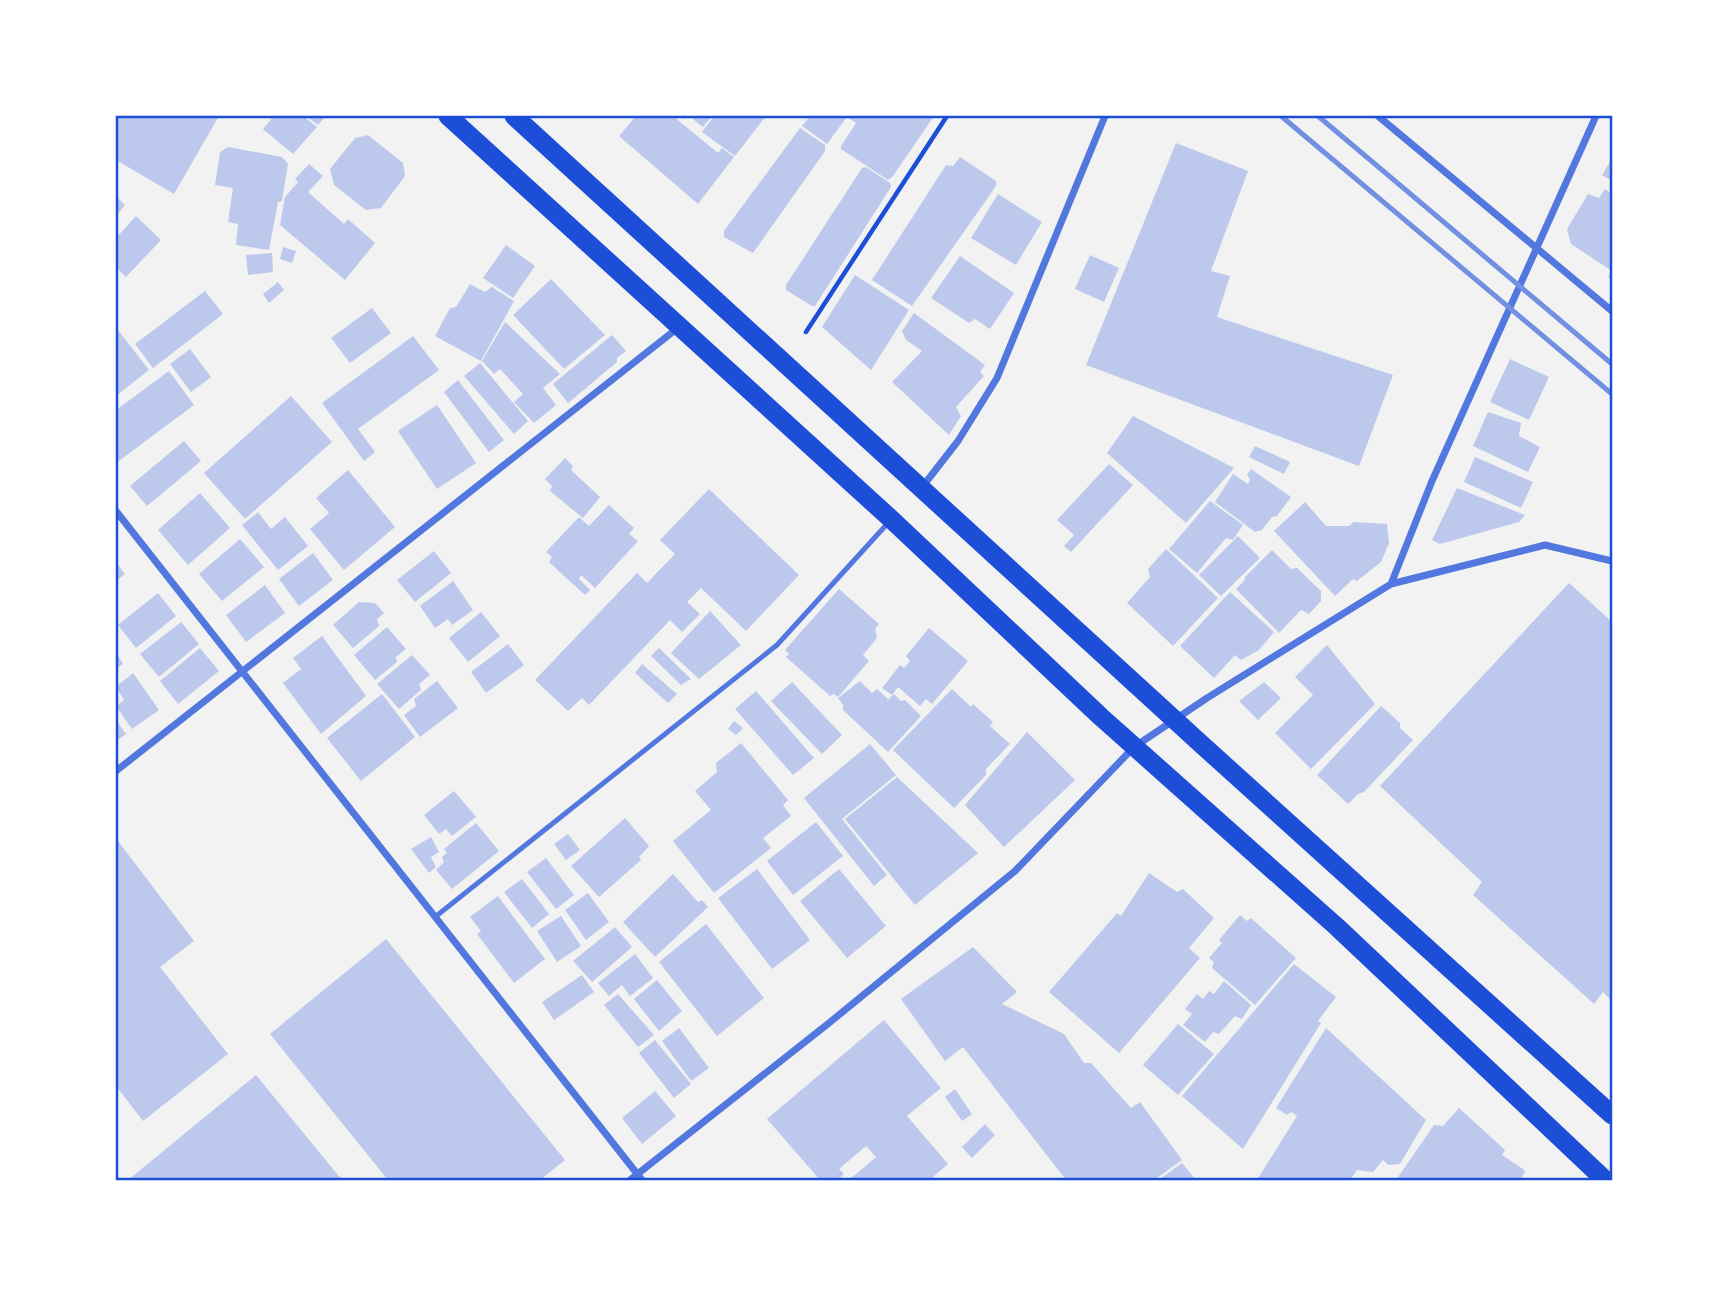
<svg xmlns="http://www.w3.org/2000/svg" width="1728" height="1296" viewBox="0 0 1728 1296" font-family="Cabin,sans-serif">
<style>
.building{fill:#bdc9ec}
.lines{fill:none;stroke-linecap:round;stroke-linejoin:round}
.path{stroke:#1d4ed8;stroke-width:4.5}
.service{stroke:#5277de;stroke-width:5}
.minor{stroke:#5277de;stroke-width:7}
.trunk{stroke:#1d4ed8;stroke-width:19}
.rail{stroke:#7290e2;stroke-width:5}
.neatline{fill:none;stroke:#1d4ed8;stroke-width:2.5}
</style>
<rect width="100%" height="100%" fill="#f2f2f2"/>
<path class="building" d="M116,116H219L174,194L116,160Z
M274,116H303L317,127L293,154L263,129Z
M306,116H326L318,125Z
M636,116H673L718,153L722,148L734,157L698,204L619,136Z
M678,116H712L703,127L689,116L683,119Z
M714,116H766L735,156L702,132Z
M810,116H843L846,118L827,144L802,126Z
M845,116H934L893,176L888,180L841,149V146L856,123Z
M800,128L825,145V151L753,253L724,237V231Z
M368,135L403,163L405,176L381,208L366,210L334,185L330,169L355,138Z
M1176,143L1248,171L1211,271L1230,276L1217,317L1393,375L1359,466L1086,365Z
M228,147L282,157L288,164L282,201L278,202L269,250L236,245L238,224L228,222L233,188L215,185L220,152Z
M960,157L996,181V186L912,306L872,280L946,165L953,166Z
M1612,158V181L1602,175Z
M309,164L323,176L308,192L344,224L348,219L375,243L345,280L280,225L285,197L298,182L295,179Z
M866,167L890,183L891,187L815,306H812L786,290V285L862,168Z
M1605,189L1612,194V280L1608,277L1612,271L1571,244L1567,229L1588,194L1599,198Z
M998,194L1042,222L1016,265L971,238Z
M116,196L125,205L116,216Z
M136,216L161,240L126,277L116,267V238Z
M506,245L535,266L513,298L483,278Z
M283,247L296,251L292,263L280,259Z
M272,253L273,272L248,275L246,255Z
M1090,255L1119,268L1104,302L1075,289Z
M960,256L1014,293L990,329L975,319L969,323L931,298Z
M855,275L909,310L871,370L822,327Z
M551,279L605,335L564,369L513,315Z
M278,282L284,290L269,303L263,294Z
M470,284L485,292L492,287L514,301L481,361L435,336L450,308L456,307Z
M205,291L223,314L153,368L135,344Z
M372,308L391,333L350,363L331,338Z
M914,313L985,365L980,372L984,376L956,407L961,416L949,435L892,382L922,351L906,340L902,331Z
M505,322L560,374L543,388L556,405L534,423L514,402L523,394L500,369L494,374L482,361Z
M118,330L149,370L116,396V332Z
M612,335L626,351L617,358V362L568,403L553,384Z
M413,336L439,370L358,429L375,452L364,461L322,403Z
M190,349L211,377L191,392L170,364Z
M1510,359L1549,377L1529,420L1490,402Z
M480,363L528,421L514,434L464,376Z
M169,371L194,405L116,463V410Z
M458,380L504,440L489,452L444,392Z
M291,396L332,442L245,519L204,473Z
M437,405L476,463L437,489L398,431Z
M1488,412L1521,423L1519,436L1540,447L1528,472L1473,446Z
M1133,416L1234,468L1186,523L1107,453Z
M184,441L201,461L147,506L130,486Z
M1255,446L1290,462L1284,474L1249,457Z
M1475,457L1533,482L1521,508L1464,482Z
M565,458L573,466L571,470L600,497L583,518L550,491L552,486L545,479Z
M1109,464L1133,485L1071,552L1064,546L1074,535L1057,520Z
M1251,469L1291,497L1277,516L1272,517L1262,530L1255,532L1215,502L1233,474L1248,484L1250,479L1247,475Z
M348,470L395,527L344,570L310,529L329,513L316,498Z
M1457,488L1525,515L1519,522L1440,544L1432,540Z
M709,489L799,575L746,631L701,588L687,602L700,614L682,632L670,620L589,705L582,698L568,711L535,680L637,573L647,583L675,554L660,540Z
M200,493L230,528L188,565L158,530Z
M1210,501L1243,525L1233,540L1226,538L1197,573L1169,549Z
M1305,502L1326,526H1349L1354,522L1387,524L1389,543L1381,562L1357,581L1353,579L1335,596L1274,531Z
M609,505L634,528L629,534L638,541L595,588L581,575L579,579L590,590L585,595L549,562L552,557L546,552L579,517L589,526Z
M258,512L271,529L285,517L308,546L278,570L242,525Z
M1238,536L1260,558L1221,596L1199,575Z
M240,539L264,567L222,601L199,574Z
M1166,549L1218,598L1173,646L1127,603L1150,577L1148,569Z
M1272,550L1291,569L1297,568L1321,591V601L1309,614L1301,610L1279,633L1236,589L1245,580V577Z
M434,551L451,573L415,602L397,580Z
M313,553L333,580L299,606L279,579Z
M116,562L125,574L116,581Z
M453,581L473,610L452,625L448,619L435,628L420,606Z
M1569,583L1612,622V1001L1603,992L1594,1004L1473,895L1482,882L1380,786Z
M265,585L285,613L246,642L226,615Z
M839,589L879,624L875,629L877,638L863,655L869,661L838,697L834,694L830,696L786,657L789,654L785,650Z
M1230,592L1274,632L1259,650L1241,660L1235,655L1214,678L1180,646Z
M158,593L176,616L136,648L118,625Z
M359,602L375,603L384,613L377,619L379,626L353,648L333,625Z
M710,611L741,645L699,679L671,653Z
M481,612L500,636L468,662L449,638Z
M181,622L199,644L159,677L140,654Z
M387,627L406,649L396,657L397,662L375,680L354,655Z
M929,628L968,661L932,704L926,699L920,706L898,687L892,695L882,688L900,665L904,668L910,661L906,656Z
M322,636L366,696L321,734L283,683L301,669L293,658Z
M508,644L524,665L486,693L471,672Z
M1327,645L1375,704L1311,769L1275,733L1313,695L1295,677Z
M200,648L219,671L178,704L160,681Z
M659,648L691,679L681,685L651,656Z
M116,652L123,664L116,669Z
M412,655L430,675L419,684L421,690L399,709L377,684Z
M642,664L677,694L668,703L635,673Z
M133,673L159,710L132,729L116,706L124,700L116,687Z
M437,681L458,708L420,737L404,715L416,706L414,699Z
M860,681L872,693L877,689L888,699L887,701L894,694L901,701L905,700L921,716L888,752L843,710V705L838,698Z
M792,682L842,735L822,754L771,701Z
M1264,682L1281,698L1258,720L1239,701Z
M952,689L971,707L973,704L993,722L990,726L1010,744L986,769V775L954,808L893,750Z
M756,691L814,758L793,775L735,709Z
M382,694L415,737L361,781L327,738Z
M1381,706L1400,723V728L1413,740L1364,792L1358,794L1348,804L1317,775Z
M116,720L126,734L116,741Z
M734,721L743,728L736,735L728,729Z
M1027,732L1075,780L1004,847L965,805Z
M741,743L788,800L783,805L791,816L763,838L771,848L714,893L673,841L711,810L695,791L717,772L716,763Z
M870,744L896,775L842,819L887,875L874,886L804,798Z
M897,777L978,853L915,905L845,819Z
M454,791L476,817L452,836L446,829L439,834L424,815Z
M625,818L649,846L639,857L641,860L599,897L571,866Z
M816,822L843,856L793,895L767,861Z
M476,823L499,851L452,889L436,870L444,862L442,857L447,853L444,849Z
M568,834L580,850L566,860L554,844Z
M431,837L439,852L431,857L436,867L429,873L411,849Z
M118,841L194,941L160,967L228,1054L143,1121L116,1086V843Z
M546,858L574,895L556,909L527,872Z
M757,869L810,940L772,969L718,898Z
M839,869L886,926L847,958L800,901Z
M1149,873L1177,892L1183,889L1214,918L1189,948L1200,958L1119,1053L1049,992L1117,913L1121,916Z
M673,874L698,902L702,900L708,907L655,957L623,922Z
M522,879L549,914L532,928L504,892Z
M588,893L609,922L586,940L565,910Z
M498,896L545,959L514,983L477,934L481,931L470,917Z
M1240,915L1247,921L1251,918L1296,958L1255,1005L1212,968L1214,962L1209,958L1222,943L1219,940Z
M561,916L581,946L557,962L537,931Z
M706,924L764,998L717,1036L659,962Z
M615,927L632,947L592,982L573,961Z
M386,939L565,1160L540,1180H388L270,1034Z
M973,947L1017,992L1002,1004L1064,1034L1084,1063H1091L1131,1108L1140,1102L1182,1160L1154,1180H1066L963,1047L945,1061L901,999Z
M635,954L653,978L630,996L622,985L609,996L598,983Z
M1294,964L1336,997L1318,1021L1321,1023L1243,1149L1182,1096Z
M582,975L594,992L554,1020L542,1002Z
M657,980L682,1011L659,1031L634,999Z
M1224,981L1251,1005L1242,1019L1235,1016L1219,1034L1213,1032L1205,1042L1183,1025L1192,1014L1185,1009L1197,994L1203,999L1209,991L1214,994Z
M618,994L654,1035L638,1047L604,1005Z
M884,1020L941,1088L907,1116L948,1164L933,1177L936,1180H849L876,1157L866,1146L839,1169L844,1174L837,1180H820L767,1119Z
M1178,1024L1214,1054L1178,1095L1143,1065Z
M679,1028L709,1068L691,1081L662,1041Z
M1326,1028L1426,1120L1400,1164L1388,1165L1383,1160L1373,1172L1357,1170L1350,1180H1257L1297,1116L1292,1112L1287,1115L1276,1108Z
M655,1040L691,1084L674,1098L639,1053Z
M256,1075L342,1180H128Z
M955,1089L972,1114L962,1121L945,1097Z
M655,1091L676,1116L642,1144L622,1118Z
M1459,1108L1505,1150L1502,1155L1523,1169L1525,1172L1520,1180H1396L1434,1125L1443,1126Z
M985,1124L995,1135L972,1158L962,1147Z
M1182,1163L1196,1180H1159Z"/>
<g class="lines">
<path class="path" d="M806,332L947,116"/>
<path class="service" d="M435,917L777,645L888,523"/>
<path class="minor" d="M1378,116L1612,311
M923,486L958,441L997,378L1105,116
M116,511L642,1180
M1391,584L1432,481L1596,116
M116,771L679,327
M630,1180L829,1023L1015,871L1134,747L1207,698L1391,584L1545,545L1612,561"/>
<path class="trunk" d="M448,116L891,519L1101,717L1337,927L1605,1180
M514,116L1200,743L1612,1115"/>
<path class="rail" d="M1281,116L1612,394
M1318,116L1612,364"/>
</g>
<rect width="1728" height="1296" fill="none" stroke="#ffffff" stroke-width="234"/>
<rect x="117" y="117" width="1494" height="1062" class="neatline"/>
</svg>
